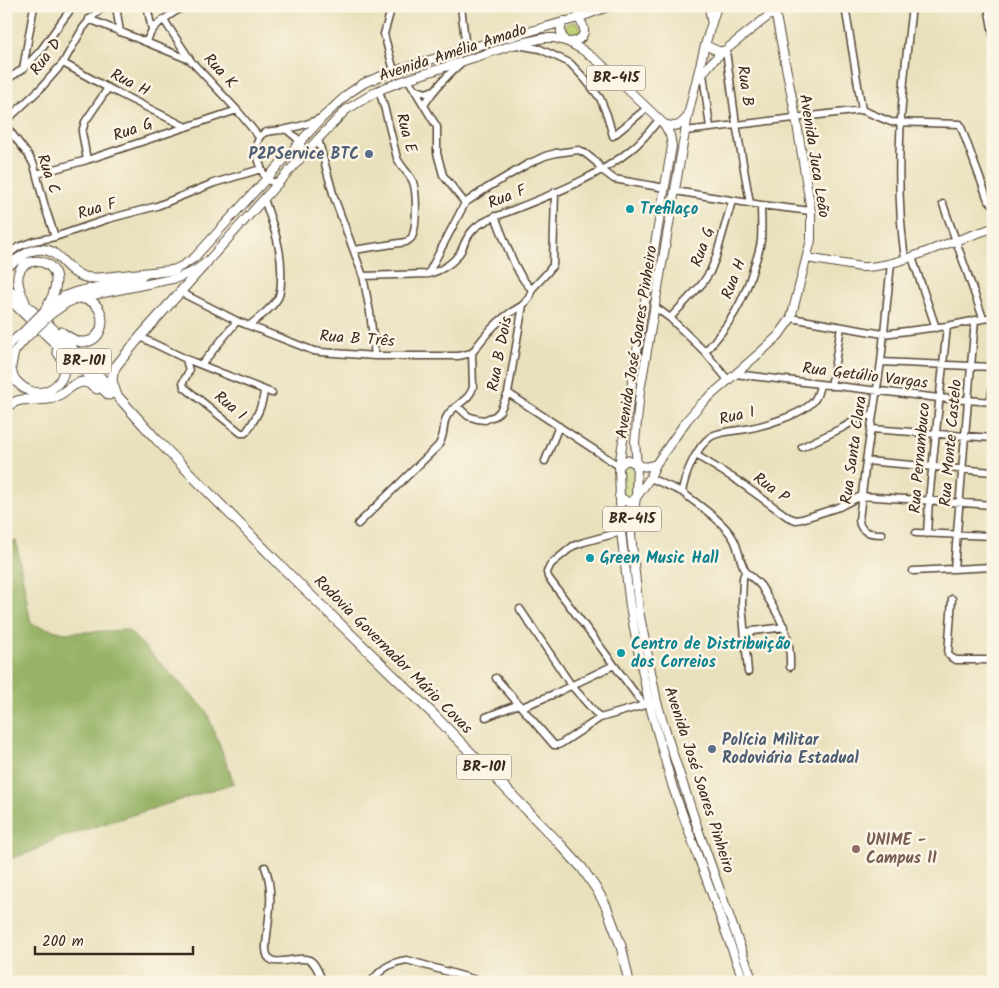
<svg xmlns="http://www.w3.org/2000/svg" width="999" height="988" viewBox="0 0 999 988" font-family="Kalam,sans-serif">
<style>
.green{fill:#bfd174;stroke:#7d7e49}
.forest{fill:#97b366;stroke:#696e42}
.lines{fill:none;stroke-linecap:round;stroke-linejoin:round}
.minor-casing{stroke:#554536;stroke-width:9}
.major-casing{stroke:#554536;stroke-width:10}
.highway-casing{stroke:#554536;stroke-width:11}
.minor{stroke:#fff;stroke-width:6}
.major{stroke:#fff;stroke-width:8}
.highway{stroke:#fff;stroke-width:9}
.major-bridge-casing{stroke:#554536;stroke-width:10;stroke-linecap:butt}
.major-bridge{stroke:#fff;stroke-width:8}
.service-dot{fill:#5c6f8a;stroke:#fcf5e5;stroke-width:2}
.culture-dot{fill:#0f9aa8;stroke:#fcf5e5;stroke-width:2}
.education-dot{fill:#8d6e63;stroke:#fcf5e5;stroke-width:2}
.labels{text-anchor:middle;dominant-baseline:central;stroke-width:5;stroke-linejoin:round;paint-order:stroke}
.shield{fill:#fcf5e5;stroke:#75675a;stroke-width:1}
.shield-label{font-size:15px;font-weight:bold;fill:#3b2a1e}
.street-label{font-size:16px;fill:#3b2a1e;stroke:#fcf5e5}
.service-label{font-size:16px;font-weight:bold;fill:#4e5e75;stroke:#fcf5e5;text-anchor:end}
.culture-label{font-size:16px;font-weight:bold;fill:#0d838f;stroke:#fcf5e5;text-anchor:start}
.education-label{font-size:16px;font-weight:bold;fill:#785e54;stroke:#fcf5e5;text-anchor:start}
</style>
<rect width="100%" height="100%" fill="#fcf5e5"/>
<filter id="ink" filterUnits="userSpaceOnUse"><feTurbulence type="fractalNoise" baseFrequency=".02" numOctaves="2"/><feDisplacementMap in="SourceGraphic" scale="10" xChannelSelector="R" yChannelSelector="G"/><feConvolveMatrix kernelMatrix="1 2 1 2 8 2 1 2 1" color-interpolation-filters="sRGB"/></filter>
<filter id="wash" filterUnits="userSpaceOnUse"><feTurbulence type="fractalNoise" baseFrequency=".0096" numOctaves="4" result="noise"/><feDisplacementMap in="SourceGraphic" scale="20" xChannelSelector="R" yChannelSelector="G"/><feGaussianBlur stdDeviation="1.12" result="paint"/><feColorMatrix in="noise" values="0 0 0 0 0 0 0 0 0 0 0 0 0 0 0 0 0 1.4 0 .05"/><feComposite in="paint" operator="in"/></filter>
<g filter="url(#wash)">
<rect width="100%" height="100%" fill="#e9e1bd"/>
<path class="green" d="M573,22L579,24L581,30L579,37L568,39C560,31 564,25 573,22Z
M627,465L631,466L634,468L630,499L629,500L623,496L622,469Z"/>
<path class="forest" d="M16,541L31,624L64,633L128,630L206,710L234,783L56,839L31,852L6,860V542Z"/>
</g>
<g filter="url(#ink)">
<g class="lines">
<defs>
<path id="minor" d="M116,6L120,32
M147,6L152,30
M392,6L384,34L394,71
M461,6L466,49
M845,6L862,110
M988,6L993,34
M578,18V6
M89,19L190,60
M164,20L191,61L237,110L259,137
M147,42C150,25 171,15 184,6
M517,45L540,49L570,63L584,78L600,98L607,115L613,136L647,108
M726,51L736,124L750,203
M63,63L108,88L186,127
M23,69L34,6
M703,73L710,128
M408,79L437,127V153L443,175L465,203
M6,80L23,69L41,50L73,6
M414,89L426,93L434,90
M424,105C435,88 446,76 461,63
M6,121L41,88L63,63L83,28L94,15L104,6
M6,126L29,156L34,165L45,207L55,237
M287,130C300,141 305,141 300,159
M685,131L862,110L891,122L960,124L988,200L993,204
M318,139L334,197L363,276L370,312L375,356
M87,160L82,132L85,122L108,88
M37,174L87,160L237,110
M280,182H272L266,180C261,168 249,142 264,133C271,130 280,131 287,129C299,127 310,123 321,118
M675,191L761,205L811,211
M943,204L983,318
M495,216C503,235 517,279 532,289
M354,250L406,242C409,240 410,240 412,237C417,226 417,193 413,182C409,173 401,167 397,158L385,110L379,90
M6,256L18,247L34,241L55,237L108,219L157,206L214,183L261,169
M912,257L936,328
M905,259C893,175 902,90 912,6
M428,274L465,203L487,188L526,165L545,156L556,153L579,150L586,154L596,162L602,170L614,179L665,188
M363,276L428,274C441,271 454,263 461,251C464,244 467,236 473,230C477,225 484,222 490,219C537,200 594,181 633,148C643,140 651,129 659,120
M180,292L237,321L314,351L321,352L375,356H458L472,353C488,331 498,319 523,305
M655,307L670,318L705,352L728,380
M670,318L702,284L710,272L716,257L732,201
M791,318L883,334L947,326L993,317
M250,325C259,317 272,309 278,298C281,292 281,285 281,279C283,251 273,225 264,199
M140,337L186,359L272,393
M705,352C730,324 744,302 754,266C757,258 760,248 761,240C762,229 761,216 761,205
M186,359L189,371L183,382L184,387L241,433H245L247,431C256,418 263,406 264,390
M881,362L993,367
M202,364L237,321
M735,374L939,398L993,402
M831,386L841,327
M508,393L619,466
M990,402L993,386
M457,406C464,400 471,396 473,387L472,353
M871,429L993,438
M802,447L842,428L861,417L872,415
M696,455L738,481L788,517L796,520L802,519L839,507L861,496L993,505
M545,461L559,426
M866,461L993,472
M650,478L682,492C685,475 696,446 712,436C722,431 735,431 746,429C763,426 806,414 815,399C818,395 819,389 820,385
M682,492C698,505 722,520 733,538C739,548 739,560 745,570C747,574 757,581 761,586C764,591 766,595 769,600C784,624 791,638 790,667
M358,524L438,446C449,430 437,420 457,406L468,416L477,419L485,420L489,418L495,416L500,411L508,393L523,305L529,298L532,289L547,273L553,265L555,192
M621,532L584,542L573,546L551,564L547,572L548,577L644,705
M916,533L993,536
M882,534C871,534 860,533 859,520L866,461L881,362L891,263
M927,534L929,500L947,326
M954,569L965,436L975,320
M913,571L993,567
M745,572L743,578L742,604L748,672
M952,599L948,654L952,658L956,660H993
M520,609L571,685L600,718
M745,632L785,627
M496,678L554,745H558L562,743L600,718L648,704
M522,707L554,694L614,665
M486,717L519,704
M265,867C275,892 268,920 266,945C264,976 297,952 311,961C317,965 319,975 323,982
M371,982C381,969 391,962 407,960L483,982"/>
<path id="major" d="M709,6L711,20
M717,6L705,45L688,115L640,391L635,442L637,465L636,498L632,522L631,535L639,611L657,702L671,748L698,829L753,982
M564,21C559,29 560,33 565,41
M568,42C584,42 589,30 578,18
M705,45L718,51H726
M699,78L711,63L718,56L781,6
M664,124C677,128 680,126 688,116
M807,258L861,267C886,268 918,255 941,246C958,240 975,234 993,228
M170,271C179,269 187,263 194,258L322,118L349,93L364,83L394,71L466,49L578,18L610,6
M47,309L64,296L75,292L141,277
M50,315L67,303L79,298L177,278L194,271L207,262L318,139L346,110L379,90L408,79L513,45L544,38H554L568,42L581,49L599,62L664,124L670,135L672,146L643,313L619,466L621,532L630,606L637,645L649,703L673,788L744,982
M9,344L23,332
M14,352L27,337
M619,466L627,460C640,464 640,470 656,464
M619,496L629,503L636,498L650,478L656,464L687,420L701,404L763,350L779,335L791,318L811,240V211L796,118L774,6"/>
<path id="highway" d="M6,266C16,262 23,253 34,250C56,245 61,264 76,273C83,278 91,278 99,278L175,270
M6,288L53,329L104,381L157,440L295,580L434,715L559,843L582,868L597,890L606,906L621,946L629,982
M6,296L109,395
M25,302C23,297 20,292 19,287C10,255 55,253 56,280C56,291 51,301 45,310
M61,332C67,336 75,342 82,342C104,343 109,312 91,301C87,299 83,299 79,298
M6,345L9,344
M14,352C13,357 11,363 11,368C11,372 14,379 17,382C21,386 24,389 30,391C45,397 63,385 64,369C65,362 60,356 57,351
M116,393L112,381L113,373L116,366L140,337L207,262
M6,408C23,392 37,405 55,397C65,393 72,383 83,382C88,382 92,385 97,389"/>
</defs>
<use href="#minor" class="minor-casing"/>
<use href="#major" class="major-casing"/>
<use href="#highway" class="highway-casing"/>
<use href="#minor" class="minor"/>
<use href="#major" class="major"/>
<use href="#highway" class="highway"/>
<defs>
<path id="major-bridge" d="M23,332L45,310
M27,337L50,315"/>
</defs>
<use href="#major-bridge" class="major-bridge-casing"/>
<use href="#major-bridge" class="major-bridge"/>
</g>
</g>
<g class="service-dot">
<circle cx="369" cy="154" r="5"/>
<circle cx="712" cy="749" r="5"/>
</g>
<g class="culture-dot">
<circle cx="630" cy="209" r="5"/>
<circle cx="590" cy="558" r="5"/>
<circle cx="621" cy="653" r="5"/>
</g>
<circle class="education-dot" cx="856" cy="849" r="5"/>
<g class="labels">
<g class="shield">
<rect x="587" y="65.5" width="58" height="25" rx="4"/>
<rect x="56.5" y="348.5" width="55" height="25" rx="4"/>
<rect x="603" y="506.5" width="58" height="25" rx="4"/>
<rect x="456.5" y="754.5" width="55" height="25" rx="4"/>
</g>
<g class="shield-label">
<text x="616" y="78">BR-415</text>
<text x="84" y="361">BR-101</text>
<text x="632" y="519">BR-415</text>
<text x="484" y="767">BR-101</text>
</g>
<g class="street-label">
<text transform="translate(453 53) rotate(-18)">Avenida Amélia Amado</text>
<text transform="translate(46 57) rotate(-54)">Rua D</text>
<text transform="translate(220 71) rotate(47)">Rua K</text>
<text transform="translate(130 83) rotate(27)">Rua H</text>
<text transform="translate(745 86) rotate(82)">Rua B</text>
<text transform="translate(133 130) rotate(-19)">Rua G</text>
<text transform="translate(406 133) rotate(75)">Rua E</text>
<text transform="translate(814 156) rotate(81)">Avenida Juca Leão</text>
<text transform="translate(48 174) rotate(71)">Rua C</text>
<text transform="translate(507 197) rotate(-22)">Rua F</text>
<text transform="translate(97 209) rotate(-17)">Rua F</text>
<text transform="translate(703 247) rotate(-70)">Rua G</text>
<text transform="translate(734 279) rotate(-69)">Rua H</text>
<text transform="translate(357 339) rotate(4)">Rua B Três</text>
<text transform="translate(637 342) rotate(-81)">Avenida José Soares Pinheiro</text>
<text transform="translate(500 354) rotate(-79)">Rua B Dois</text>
<text transform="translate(865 376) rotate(7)">Rua Getúlio Vargas</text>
<text transform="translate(230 406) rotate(40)">Rua I</text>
<text transform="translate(737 416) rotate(-13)">Rua I</text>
<text transform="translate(951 443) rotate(-85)">Rua Monte Castelo</text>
<text transform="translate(854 450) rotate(-82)">Rua Santa Clara</text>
<text transform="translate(920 458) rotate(-85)">Rua Pernambuco</text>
<text transform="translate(771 488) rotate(36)">Rua P</text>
<text transform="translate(393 655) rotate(45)">Rodovia Governador Mário Covas</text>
<text transform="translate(699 780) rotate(72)">Avenida José Soares Pinheiro</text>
</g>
<g class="service-label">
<text x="359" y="154">P2PService BTC</text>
<text x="722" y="740" text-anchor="start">Polícia Militar<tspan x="722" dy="18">Rodoviária Estadual</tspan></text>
</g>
<g class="culture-label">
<text x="640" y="209">Trefilaço</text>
<text x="600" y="558">Green Music Hall</text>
<text x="631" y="644">Centro de Distribuição<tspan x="631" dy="18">dos Correios</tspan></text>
</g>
<g class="education-label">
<text x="866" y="840">UNIME -<tspan x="866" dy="18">Campus II</tspan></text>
</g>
</g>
<rect width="999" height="988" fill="none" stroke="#fcf5e5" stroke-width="25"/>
<path d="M35 946v8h158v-8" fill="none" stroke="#3b2a1e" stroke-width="2.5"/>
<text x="42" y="946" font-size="15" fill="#3b2a1e" stroke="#fcf5e5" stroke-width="4" paint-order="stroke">200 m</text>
</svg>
